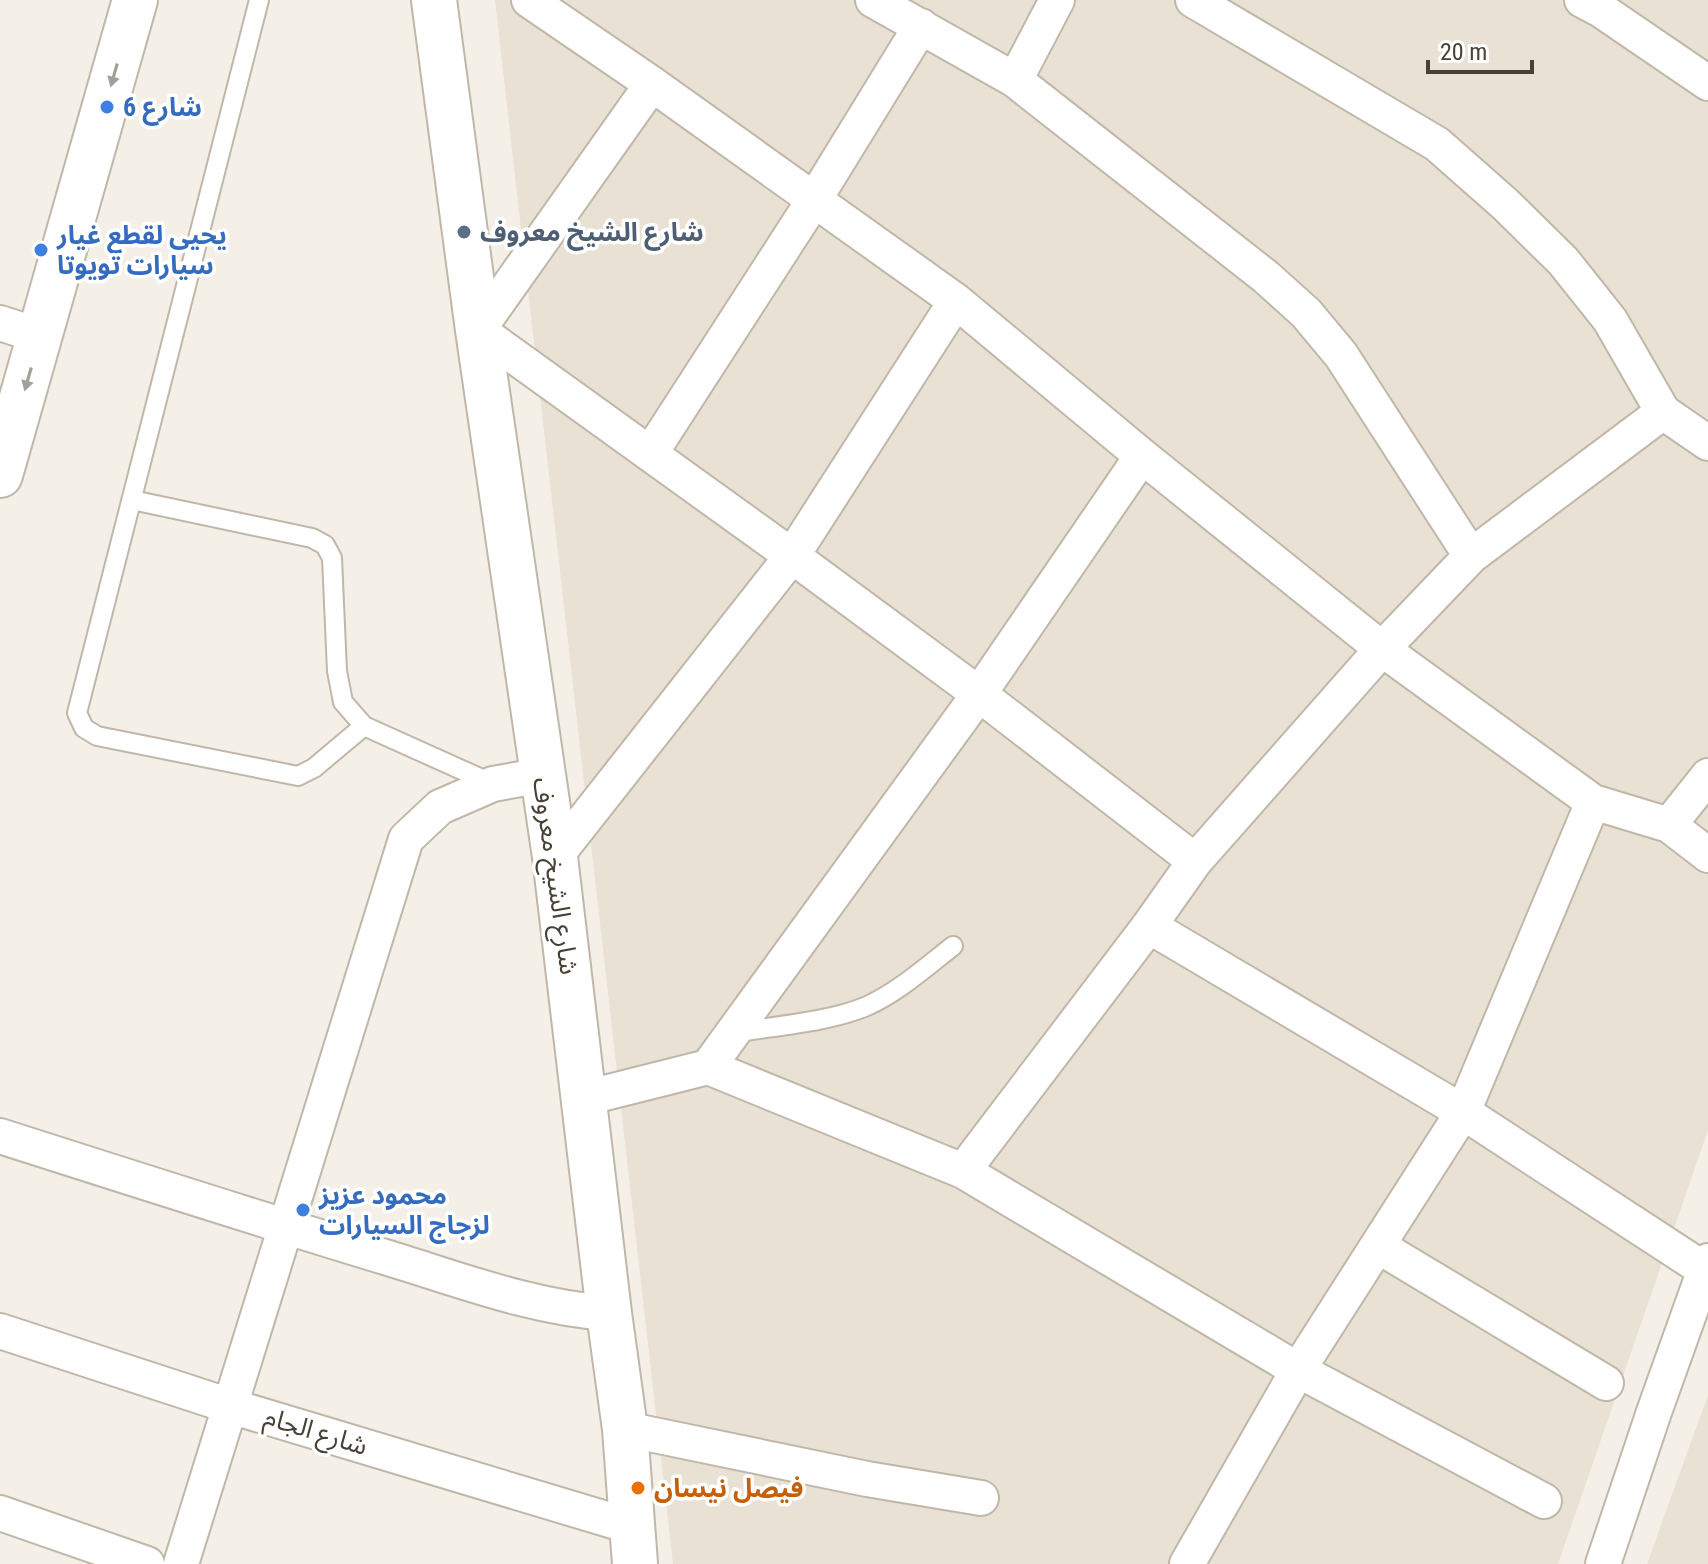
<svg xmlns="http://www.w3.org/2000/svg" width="1708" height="1564" viewBox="0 0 1708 1564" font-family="'Roboto Condensed','Noto Sans Arabic',sans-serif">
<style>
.residential{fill:#e8e1d4}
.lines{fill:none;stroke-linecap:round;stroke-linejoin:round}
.service-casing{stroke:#c0b7a9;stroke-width:22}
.minor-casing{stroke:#c0b7a9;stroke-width:38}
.tertiary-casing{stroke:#c0b7a9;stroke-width:48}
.service{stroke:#fff;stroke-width:18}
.minor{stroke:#fff;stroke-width:34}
.tertiary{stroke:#fff;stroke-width:44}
.oneway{fill:#a3a09a}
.shop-dot{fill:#3f7fe0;stroke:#fff;stroke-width:3}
.service-dot{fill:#5c6f8a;stroke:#fff;stroke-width:3}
.food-dot{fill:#e8710a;stroke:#fff;stroke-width:3}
.labels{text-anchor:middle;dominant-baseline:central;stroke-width:7;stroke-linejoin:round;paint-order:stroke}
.shop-label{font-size:26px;font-weight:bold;fill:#366cbe;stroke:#fff;text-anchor:start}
.service-label{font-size:26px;font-weight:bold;fill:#4e5e75;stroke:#fff;text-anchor:start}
.street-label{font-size:26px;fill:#474035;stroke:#fff}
.food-label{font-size:26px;font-weight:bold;fill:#c56008;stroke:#fff;text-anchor:start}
</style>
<rect width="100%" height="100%" fill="#f4f0e7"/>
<path class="residential" d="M495,0H1708V1130L1558,1564H673Z
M1708,1395V1564H1647Z"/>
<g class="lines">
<defs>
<path id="service" d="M259,0L77,713L84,728L97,736L298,776L314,768L364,726L493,784
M132,500L312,538L325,545L332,558L337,671L343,702L364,726
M733,1033C774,1026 830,1022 867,1006C898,992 926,967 953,946"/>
<path id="minor" d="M529,0L652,84L956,301L1142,456L1382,649L1593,802L1669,825L1708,855
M873,0L1015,80L1266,277L1306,313L1341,355L1471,556
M1193,0L1437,144L1505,204L1563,261L1610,320L1663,412L1708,443
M1582,0L1601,10L1708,83
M1015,80L1057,0
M652,84L478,330L792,556L979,694L1195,861
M0,323L40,336
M650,454L814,200L921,26
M1669,825L1708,776
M555,857L792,556L956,301
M1149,926L1463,1112L1705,1270
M708,1067L979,694L1142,456
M585,1098L708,1067L963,1171L1298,1370L1544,1501
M0,1136C128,1177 256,1218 385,1257C458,1279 532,1308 609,1313
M963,1171L1149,926L1195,861L1382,649L1471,556L1663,412
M1378,1246L1606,1383
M0,1331L230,1406L633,1527
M625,1429L867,1479L981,1498
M0,1513L147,1564
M181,1564L406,839L440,807L493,784L543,775
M1187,1564L1298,1370L1463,1112L1593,802
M1603,1564L1654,1412L1708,1261"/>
<path id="tertiary" d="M434,0L478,330L555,857L609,1313L625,1429L635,1564
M0,475L135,0"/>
</defs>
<use href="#service" class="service-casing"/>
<use href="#minor" class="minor-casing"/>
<use href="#tertiary" class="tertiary-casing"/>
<use href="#service" class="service"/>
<use href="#minor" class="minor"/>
<use href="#tertiary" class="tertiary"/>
</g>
<defs><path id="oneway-solid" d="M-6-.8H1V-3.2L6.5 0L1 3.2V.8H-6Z" transform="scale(2)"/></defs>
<g class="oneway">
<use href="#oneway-solid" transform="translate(114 75) rotate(106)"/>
<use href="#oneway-solid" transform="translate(28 379) rotate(106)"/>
</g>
<g class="shop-dot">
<circle cx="107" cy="107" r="8"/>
<circle cx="41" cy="250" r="8"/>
<circle cx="303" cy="1210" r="8"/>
</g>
<circle class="service-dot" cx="464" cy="232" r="8"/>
<circle class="food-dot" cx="638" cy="1488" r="8"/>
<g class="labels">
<g class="shop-label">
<text x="123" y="107">شارع 6</text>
<text x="57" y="235">يحيى لقطع غيار<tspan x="57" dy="30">سيارات تويوتا</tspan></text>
<text x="319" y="1195">محمود عزيز<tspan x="319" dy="30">لزجاج السيارات</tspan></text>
</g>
<g class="service-label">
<text x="480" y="232">شارع الشيخ معروف</text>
</g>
<g class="street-label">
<text transform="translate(556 876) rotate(82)">شارع الشيخ معروف</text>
<text transform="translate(316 1431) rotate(17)">شارع الجام</text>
</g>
<g class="food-label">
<text x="654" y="1488">فيصل نيسان</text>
</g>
</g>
<path d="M1428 60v12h104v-12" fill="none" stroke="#474035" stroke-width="4"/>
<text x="1440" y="60" font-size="24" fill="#474035" stroke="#ffffff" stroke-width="6" paint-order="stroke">20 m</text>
</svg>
